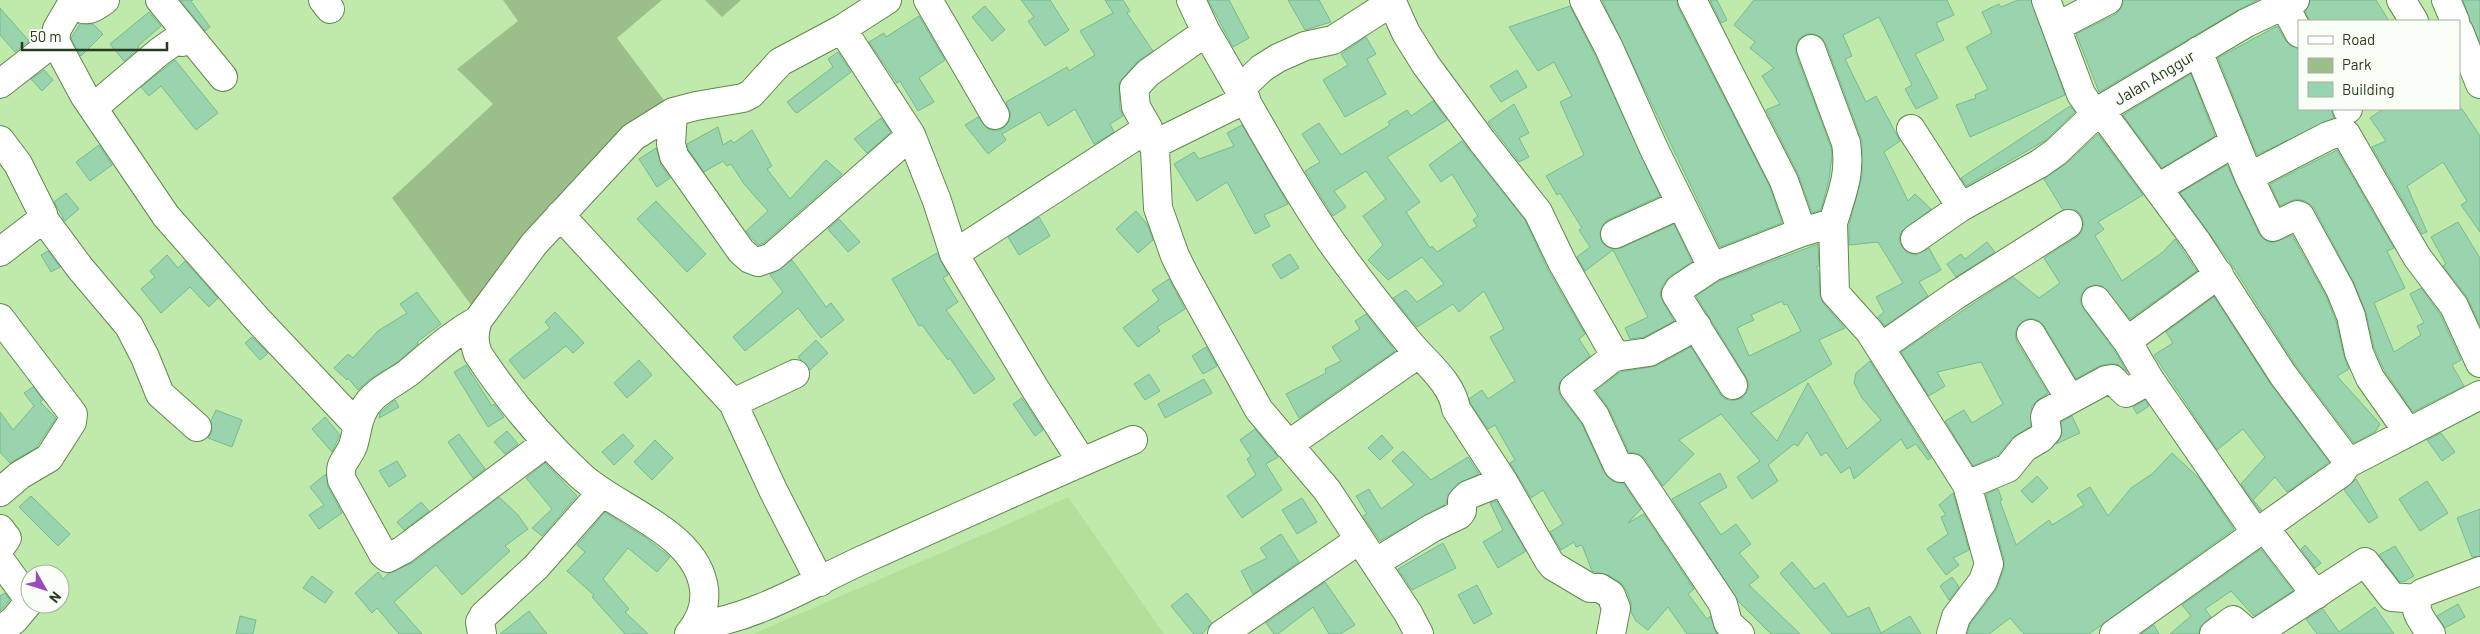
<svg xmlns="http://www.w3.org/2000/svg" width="2480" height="634" viewBox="0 0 2480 634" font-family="Barlow,sans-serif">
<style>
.built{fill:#b2e09b}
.green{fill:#9cbe8b}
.building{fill:#9ad4ae;stroke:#75ba8e;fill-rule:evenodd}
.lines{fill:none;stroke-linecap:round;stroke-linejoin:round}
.minor-casing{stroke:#61884d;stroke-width:30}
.minor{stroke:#fff;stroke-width:28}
.labels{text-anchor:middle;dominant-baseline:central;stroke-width:4;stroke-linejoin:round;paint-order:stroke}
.street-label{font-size:16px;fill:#2a3a21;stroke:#f9fef7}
</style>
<rect width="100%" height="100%" fill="#c0eaab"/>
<path class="built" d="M1068,497L1164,634H753L1008,524Z"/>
<path class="green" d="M503,0H662L617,38L669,107L477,313L392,198L493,104L457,69L518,21Z
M705,0H741L722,17Z"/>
<path class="building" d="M180,0H193L191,1L210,27L205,31Z
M1021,0H1050L1069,30L1045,46L1028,21L1034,17Z
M1105,0H1123L1130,11L1127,13L1153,51L1137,62L1119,83L1120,109L1123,116L1110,124L1114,132L1094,144L1075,109L1048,126L1040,112L1002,134L1006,140L988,154L965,125L978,117L988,129L996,131L1002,129L1008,123L1011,115L1006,102L1067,67L1069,71L1095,55L1080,31L1113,13Z
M1208,0H1229L1249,38L1233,47Z
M1288,0H1319L1331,22L1305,30Z
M1602,0H1677L1678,7L1770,187L1782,223L1720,247Z
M1710,0H1717L1727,20L1721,23Z
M1754,0H1947L1954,15L1936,23L1944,40L1915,54L1938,98L1916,109L1905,89L1912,85L1879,17L1843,35L1852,56L1845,59L1866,102L1876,96L1900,141L1884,152L1908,201L1915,194L1931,209L1901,232L1899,240L1902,247L1908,253L1916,255L1929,248L1941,270L1919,282L1928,296L1885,326L1878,317L1884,312L1876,297L1903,283L1878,242L1849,245V225L1862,176V141L1826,44L1821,37L1813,34H1806L1799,39L1796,47V54L1831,147L1832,155L1829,180L1821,210L1812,213L1798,174L1766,110L1780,104L1762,76L1774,68L1750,48L1755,42L1734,25Z
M2018,0H2031L2065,95L1970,137L1956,105L1976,98L1975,95L1988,89L1966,47L1992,33L1982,12L1999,4L2001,7Z
M2124,0H2258L2238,10L2099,92L2076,34L2116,14L2121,8Z
M2311,0H2376L2389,21H2310L2305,11Z
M2463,0H2480V42L2470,21Z
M985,6L1005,30L992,41L972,17Z
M1570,6L1595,55L1660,196L1608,220L1603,225L1600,232L1601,241L1606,246L1613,249L1621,248L1674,224L1692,262L1670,276L1662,286L1660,294L1663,302L1674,321L1644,337L1630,339L1625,328L1648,317L1613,250L1585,271L1577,257L1590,247L1579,230L1582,228L1560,193L1557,195L1546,176L1584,155L1560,102L1572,96L1554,62L1538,71L1509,27Z
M0,8L29,41L15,52L0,35Z
M149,12L161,26L138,46L139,48L124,61L110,44Z
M919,16L945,60L919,78L934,102L918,111L900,81L897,83L869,42L884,33L886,37Z
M80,24H93L103,34L81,56L71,38Z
M2277,26L2286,41L2291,46L2299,49V109H2331L2334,118L2257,155L2218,58Z
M1366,37L1376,54L1367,59L1386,94L1345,117L1323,80L1348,65L1341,54Z
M838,52L851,72L797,113L795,112L787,102L833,67L828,59Z
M175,60L218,113L196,130L161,86L149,96L141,87Z
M44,70L53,80L42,91L31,79Z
M1517,70L1527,87L1501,102L1490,86Z
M2191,74L2215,136L2162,168L2123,115Z
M1433,101L1447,120L1387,157L1420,202L1406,212L1430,248L1432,246L1437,252L1477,226L1473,220L1478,216L1452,174L1441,182L1429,165L1462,141L1525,220L1548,270L1585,334L1579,339L1590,356L1560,382L1558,389L1561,397L1582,424L1604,473L1612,481L1624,484L1641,509L1628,523L1644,514L1694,589L1688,594L1707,619L1710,616L1717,634H1687L1668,607L1648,630L1636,621L1631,612V602L1626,589L1620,582L1608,575L1592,571L1582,545L1576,547L1574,542L1561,550L1550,532L1563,524L1543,490L1531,498L1510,463L1515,460L1495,425L1488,429L1470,403L1469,399L1482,390L1488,399L1515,381L1490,337L1504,329L1484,291L1459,312L1453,304L1417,327L1393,298L1406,290L1417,302L1444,284L1422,257L1388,280L1368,260L1383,245L1363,216L1386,199L1366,171L1334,191L1346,207L1333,216L1305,171L1320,162L1302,134L1319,123L1341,155L1390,125L1388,122L1407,110L1411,116Z
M1514,104L1529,133L1519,138L1529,157L1519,162L1488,122Z
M2070,106L2075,112L2046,140L1966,186L1961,178Z
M2383,109H2462L2480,136V232L2461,205L2467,201L2443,162L2407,186L2427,232L2422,234L2372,147L2386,141L2370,118Z
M881,118L891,132L867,153L854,139Z
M1242,125L1288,204L1264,215L1270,226L1255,234L1227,182L1197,201L1174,164L1194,152L1199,159L1234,146L1227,133Z
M718,127L723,145L731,140L734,143L752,130L772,166L767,169L790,199L826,160L842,174L764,243L758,245L746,231L768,211L744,184L731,164L727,166L723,161L704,172L688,149L687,144Z
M2098,134L2143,195L2098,222L2104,229L2095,236L2122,281L2163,252L2175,239L2197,271L2130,319L2102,286L2094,285L2086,288L2082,294L2080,301L2084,309L2114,350L2127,372L2117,364H2109L2099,366L2076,379L2044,326L2039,321L2031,318L2023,321L2018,326L2015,334L2017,342L2048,393L2039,399L2032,406L2031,426L2012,438L1998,455L1973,466L1945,421L1964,410L1972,423L2003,404L1981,362L1937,372L1945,386L1929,396L1901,352L2013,277L2039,298L2060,283L2044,258L2077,237L2082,231L2084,223L2081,215L2076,210H2063L2044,179L2067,163Z
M99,145L112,165L90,181L76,162Z
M656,148L661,165L670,178L657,187L639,159Z
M2337,150L2394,248L2387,251L2405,288L2374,303L2394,352L2421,335L2417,326L2424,323L2410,294L2421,288L2440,314L2461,360L2452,365L2464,386L2413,412L2384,370L2374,348L2366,313L2354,283L2314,208L2305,201L2296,199L2280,206L2270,184Z
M2227,165L2259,234L2265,240L2272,243L2292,235L2326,296L2336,321L2344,356L2349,369L2337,376L2380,424L2375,432L2354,443L2296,366L2232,265L2180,193Z
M66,193L79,209L65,221L54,202Z
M656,201L706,254L687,272L637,219Z
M1136,211L1147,224L1153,240L1138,253L1116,229Z
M1039,217L1050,236L1019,255L1008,237Z
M839,219L860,242L848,252L828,229Z
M2458,222L2480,258V325L2467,297L2443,266L2446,264L2431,237Z
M1987,242L1995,252L1956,277L1947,264L1961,254L1965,259Z
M1818,244L1819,266L1816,267L1819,272L1820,294L1823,303L1845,328L1819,340L1832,364L1751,413L1777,441L1808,383L1847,449L1881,420L1862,398L1854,383L1856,373L1870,361L1931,458L1928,460L1916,444L1907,449L1901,439L1854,479L1850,467L1841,473L1826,452L1821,456L1807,432L1798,446L1794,444L1768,465L1778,481L1752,499L1737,477L1760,461L1721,414L1679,440L1694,454L1663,486L1645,459L1639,454L1629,452L1609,409L1596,391L1620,372L1656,366L1691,347L1720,394L1725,399L1733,401L1742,398L1747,392L1749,384L1746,377L1696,296L1719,281ZM1782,301L1784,305L1787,304L1801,331L1749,356L1737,328L1754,320L1751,315Z
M48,251L60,267L51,272L41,255Z
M937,253L948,275L943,278L958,302L946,310L995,379L974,394L950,358L948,360L922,325L919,326L892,279Z
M1290,254L1299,268L1281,279L1272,265Z
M167,255L178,268L185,261L218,298L209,307L190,287L161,313L141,289L155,277L150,271Z
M792,260L826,307L831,303L844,320L821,338L798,308L745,351L733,337L783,292L770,275Z
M1169,279L1185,309L1157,327L1160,331L1138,347L1123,328L1159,300L1152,290Z
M417,292L441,324L417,342L418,344L399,361L369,380L358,390L348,378L347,380L334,368L348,354L353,358L378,331L407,313L400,304Z
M2214,297L2270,383L2329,462L2287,492L2275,477L2253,500L2262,510L2260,511L2241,484L2265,457L2243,429L2217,450L2154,355L2173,343L2166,332Z
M555,312L584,343L573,353L566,346L524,379L509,360L550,328L545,322Z
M1366,314L1395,351L1299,418L1286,394L1326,373L1325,369L1341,361L1332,347L1360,329L1355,321Z
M252,337L268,353L260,360L245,343Z
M816,340L828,353L810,370L798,357Z
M1206,347L1217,366L1203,374L1192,356Z
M639,360L652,375L627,398L614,383Z
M466,365L492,406L494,404L504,417L488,427L454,372Z
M1149,374L1160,391L1145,400L1134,384Z
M1204,379L1212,393L1165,418L1158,404Z
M33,387L43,400L40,402L56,418L36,448L10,463L0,452V412L13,430L34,406L24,393Z
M1022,398L1043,430L1035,436L1013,404Z
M395,400L399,407L379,418L380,413Z
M2145,400L2149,406L2137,414L2133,407Z
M216,410L242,420L232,447L208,438L212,431L211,421Z
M2072,416L2080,433L2056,444L2062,435L2061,422Z
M325,417L340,435L332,452L312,429Z
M1255,429L1278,457L1266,464L1282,490L1242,518L1227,496L1256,475L1247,459L1251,456L1240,440Z
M507,431L518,444L505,454L494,442Z
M2441,433L2455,452L2442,461L2427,440Z
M459,434L485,469L473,478L448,442Z
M623,434L634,446L614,465L602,452Z
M1382,435L1393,448L1380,460L1368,448Z
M655,440L673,458L652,480L634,462Z
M1403,451L1431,480L1468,457L1479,474L1457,484L1448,495L1446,504L1380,541L1363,516L1367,514L1356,496L1369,489L1381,509L1414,485L1392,461Z
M2172,453L2200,479L2234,529L2089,634H2024L2010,618L1989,634H1967L1970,624L1996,590L2004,569V560L1986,494L1998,489L2002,500L2000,501L2016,545L2049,520L2052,525L2084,505L2077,495L2090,487L2108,516L2131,488L2152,474Z
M397,461L406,476L389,487L379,471Z
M545,463L577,496L542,536L532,528L552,509L526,478Z
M1720,473L1727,487L1699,503L1721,535L1736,524L1751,544L1739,553L1759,577L1749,585L1800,634H1771L1739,602L1672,499Z
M326,474L328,487L342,513L319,529L309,515L324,505L310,487Z
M2037,476L2048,488L2032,503L2021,491Z
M2356,479L2378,517L2369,523L2344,490Z
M2427,481L2448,513L2420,531L2399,499Z
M1953,493L1969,550L1953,558L1959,565L1946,575L1927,549L1948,534L1941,517L1946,515L1939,505Z
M31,496L70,534L58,546L19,507Z
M499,497L518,515L528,529L505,546L510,551L462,595L436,565L394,602L422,634H399L377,608L372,613L355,593L378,572L383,579L389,573L412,563Z
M1302,498L1317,522L1297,534L1282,510Z
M1496,501L1526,551L1498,568L1483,542L1503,530L1490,503Z
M421,502L429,511L404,530L397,522Z
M2480,509V556L2472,557L2457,518Z
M605,512L645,537L670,557L657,572L628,548L603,579L629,609L625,612L648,634H625L592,597L594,595L567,571L585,552L577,545Z
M1281,534L1299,562L1253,594L1241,571L1267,558L1260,548Z
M1443,543L1456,568L1412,590L1398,569Z
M2305,545L2321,563L2315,568L2301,549Z
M2395,546L2414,576L2403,582H2400L2379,555Z
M2261,549L2293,591L2254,616L2231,591L2205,609L2211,617L2200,627L2199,634H2170L2191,616L2182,605Z
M1792,562L1815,589L1824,583L1848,617L1869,607L1881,633L1910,616L1921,634H1832L1780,573Z
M312,576L333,592L325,603L303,588Z
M1952,577L1959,587L1949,600L1940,586Z
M1325,582L1355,625L1340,634H1329L1313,607L1278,634H1274L1266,623Z
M1477,585L1492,614L1474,624L1458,595Z
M5,593L10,600L0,611V596Z
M1187,593L1212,623L1202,634H1194L1171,606Z
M2458,604L2465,617L2445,628L2437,616Z
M2375,607L2394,634H2317L2306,619L2323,609L2339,632Z
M529,611L547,634H500Z
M240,616L256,620L253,634H236Z
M2154,625L2159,634H2141Z"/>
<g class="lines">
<defs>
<path id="minor" d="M74,0L57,29L55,41L84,95L166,216L256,318L357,425
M160,0L223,77
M323,0L330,9
M928,0L995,115
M1191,0L1206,32C1247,101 1285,174 1330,240C1354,274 1380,307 1406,339C1422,360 1452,381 1456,409L1503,481L1549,561L1553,566L1590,588H1600L1611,595L1616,608L1611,634
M1391,0L1406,33L1426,65L1482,141L1538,212L1562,262L1616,357
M1584,0L1609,48L1654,149L1712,267L1679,289L1676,294L1733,385
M1692,0L1784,181L1802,232
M2046,0L2081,94L2090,107L2100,110L2246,23L2295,0
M2401,0L2414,21
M2446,0L2455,21
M73,5C87,13 93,9 105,0
M2284,5L2299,33
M2056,27L2108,0
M842,29L911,135L937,201L954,254L1034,387L1082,462
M2459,31L2480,84
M1206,32L1148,73L1134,88L1136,107L1148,128L1155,150L1158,208L1175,256L1185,276L1259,410L1327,490L1408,613L1419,634
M1811,49L1846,143C1851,174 1842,193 1833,223
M2198,51L2249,177L2328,136L2340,132L2346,134L2417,257L2454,306L2480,363
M0,84L55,41
M1240,89L1262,68L1278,58L1305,46L1333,40L1392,2
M93,108L159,52L176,40L182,42L190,37
M2347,109H2348
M673,112L671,144L674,156L741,251L750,259L758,262L772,257L911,135
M1911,129L1961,207
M0,140L18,164L43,214L40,221L0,252
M1153,145L1246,99
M2249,177L2273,227L2297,215L2300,216L2340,289L2351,316L2359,353L2370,378L2408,432
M2158,188L2235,142
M560,215L733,403L773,490L820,582
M43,218L80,268L129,326L145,357L160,394L197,427
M1615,234L1681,204
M1915,239L1961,207L2039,164L2056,152L2100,110L2197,242L2283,375L2346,459L2347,464L2341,473L2114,634
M954,254L1148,128
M1712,267L1802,232L1833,223L1835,293L1870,332L1967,485L1989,564L1983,581L1956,617L1951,634
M2096,300L2127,341L2150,380L2256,533
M0,318L73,414L72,422L49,458L20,475L0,492
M478,320C451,335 432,353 408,373C393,384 373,392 364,409C357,421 357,434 353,446C347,461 338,462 342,480L383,554L388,558L403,550L546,443
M1697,326L1649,352L1614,357L1574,388L1595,416L1618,466L1621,468H1632L1723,604L1728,623L1740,634
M2031,334L2070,399
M2127,341L2219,274
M1880,348L1956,295L2068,224
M733,403L795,374
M1288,445L1418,354
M2347,464L2480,395
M1967,485L2008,468L2024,448L2041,438L2047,431L2045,417L2047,412L2106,380L2112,379L2126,393L2150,380
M2264,527L2316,595
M0,529L7,538L0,548
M0,560L30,601L14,620L0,631
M1375,563L1432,528L1459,515L1462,511V501L1468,495L1503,481
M696,626C755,618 806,586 860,561C951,520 1042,479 1133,440
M482,634L480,622L484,615L536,567L602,492
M689,634C700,621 706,606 704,589C697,532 618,510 581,476C542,440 507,398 478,354C473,341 474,333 478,320L534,244L633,137L673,112L696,106L743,98L751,94L780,62L842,29L887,0
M1222,634L1359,540
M2214,634L2233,620L2249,634
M2255,634L2365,562L2392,597L2417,599
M2431,634C2422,620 2409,608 2422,593L2480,571"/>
</defs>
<use href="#minor" class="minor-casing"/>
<use href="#minor" class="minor"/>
</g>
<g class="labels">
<g class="street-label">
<text transform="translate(2154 77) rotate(-31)">Jalan Anggur</text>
</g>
</g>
<rect x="2298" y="20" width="162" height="90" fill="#f9fef7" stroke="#a6b0a1"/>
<rect x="2308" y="36" width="25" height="8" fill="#ffffff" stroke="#a6b0a1"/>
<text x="2342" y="45" font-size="15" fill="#2a3a21">Road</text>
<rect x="2308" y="58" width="25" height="15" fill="#9cbe8b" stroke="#a6b0a1"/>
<text x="2342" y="70" font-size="15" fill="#2a3a21">Park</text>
<rect x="2308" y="82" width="25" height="15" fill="#9ad4ae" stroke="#a6b0a1"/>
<text x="2342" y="95" font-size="15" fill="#2a3a21">Building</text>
<g transform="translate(45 589) rotate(129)"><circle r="24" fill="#f9fef7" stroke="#a6b0a1"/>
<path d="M0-4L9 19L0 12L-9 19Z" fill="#9c4bbb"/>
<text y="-8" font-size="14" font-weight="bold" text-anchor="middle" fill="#2a3a21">N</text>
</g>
<path d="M22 42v8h145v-8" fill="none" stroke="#2a3a21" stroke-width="2.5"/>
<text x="30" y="42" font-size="15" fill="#2a3a21" stroke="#f9fef7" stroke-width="4" paint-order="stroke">50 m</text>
</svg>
